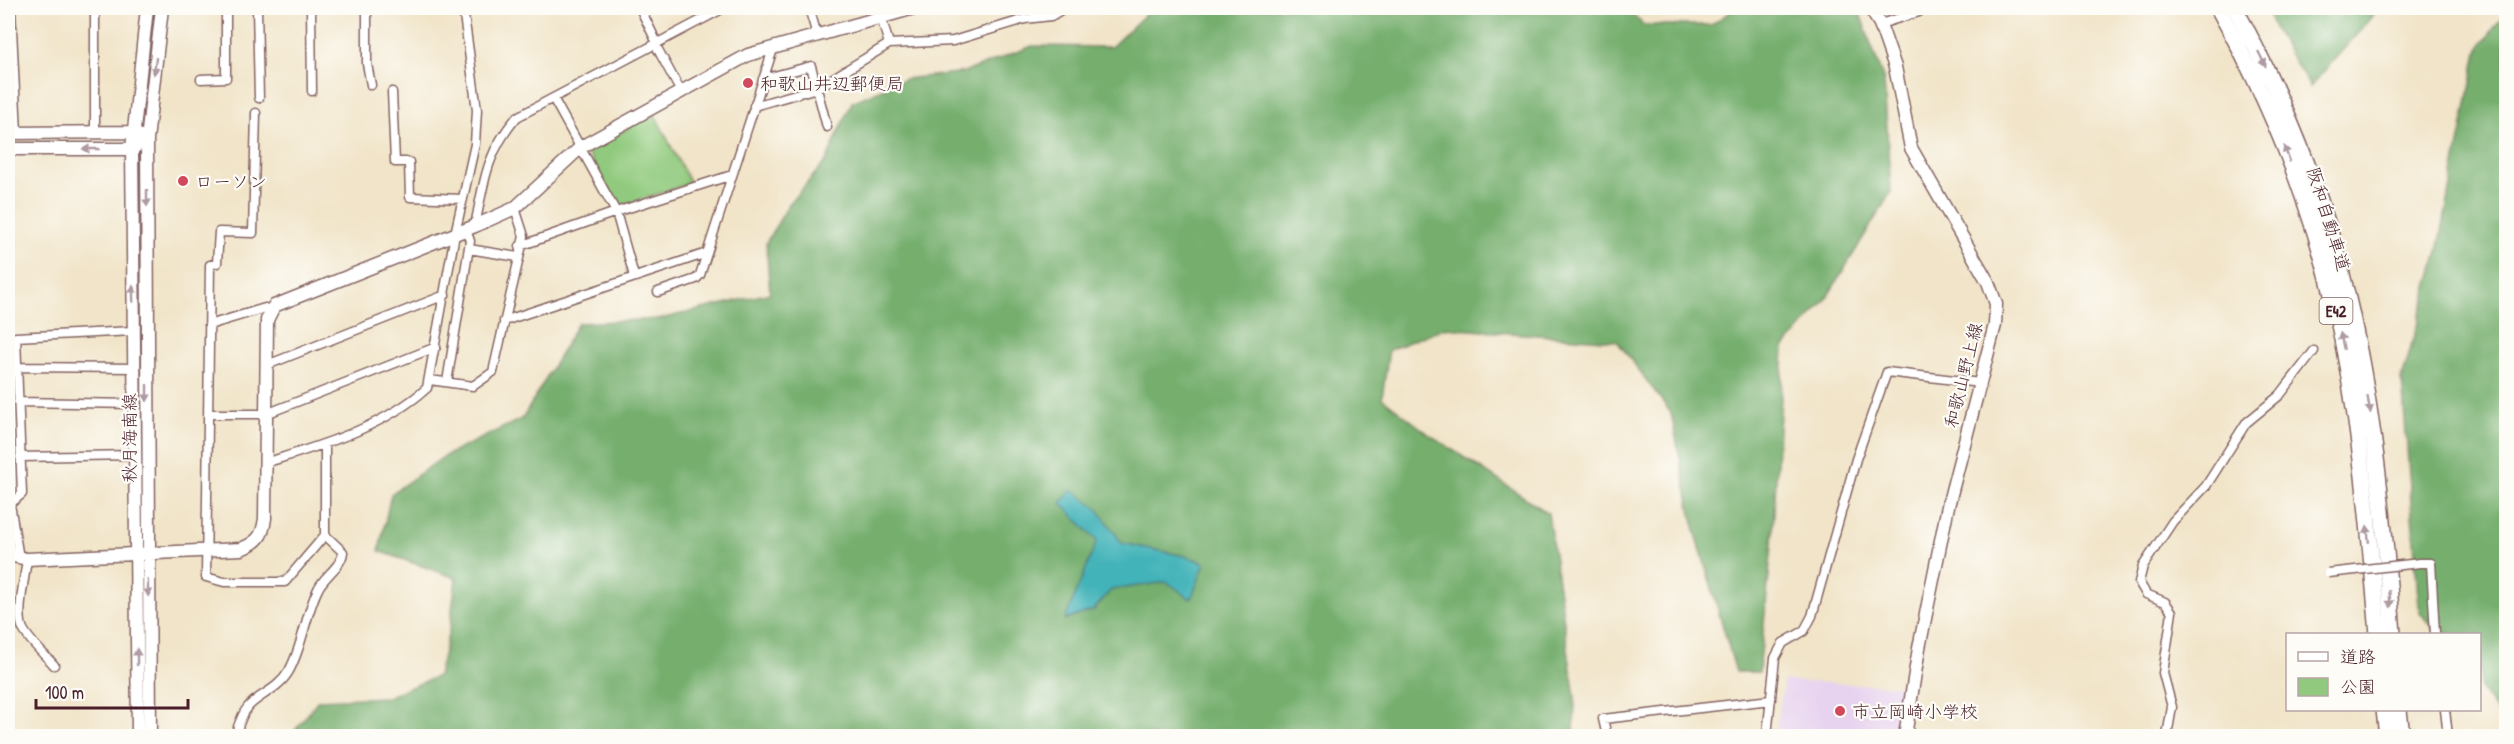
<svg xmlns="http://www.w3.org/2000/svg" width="2514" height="744" viewBox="0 0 2514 744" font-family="'Patrick Hand','Klee One',sans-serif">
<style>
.built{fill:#e7d2ef}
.green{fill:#91ca7e;stroke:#6e7454;stroke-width:1.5}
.forest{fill:#74ae6d;stroke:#5f664c;stroke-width:1.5}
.water{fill:#43b3b9;stroke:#466972;stroke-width:1.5}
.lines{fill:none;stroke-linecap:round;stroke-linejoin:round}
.street-casing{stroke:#846462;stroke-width:11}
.secondary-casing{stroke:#846462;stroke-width:15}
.highway-casing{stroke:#846462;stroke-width:18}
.street{stroke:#fff;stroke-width:8}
.secondary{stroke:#fff;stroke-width:12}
.highway{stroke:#fff;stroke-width:15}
.street-bridge-casing{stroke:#846462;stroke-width:11;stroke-linecap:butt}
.street-bridge{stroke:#fff;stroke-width:8}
.oneway{fill:#ae9aa0}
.poi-dot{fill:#d1495b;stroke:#fdfcf7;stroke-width:2}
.labels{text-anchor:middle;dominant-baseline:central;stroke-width:4.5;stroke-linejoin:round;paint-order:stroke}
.shield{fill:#fdfcf7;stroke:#806168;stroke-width:1.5}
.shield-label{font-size:16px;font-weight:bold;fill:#4a1f2b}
.poi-label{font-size:18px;fill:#4a1f2b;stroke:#fdfcf7;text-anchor:start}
.street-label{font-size:18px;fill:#4a1f2b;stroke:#fdfcf7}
</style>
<rect width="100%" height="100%" fill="#fdfcf7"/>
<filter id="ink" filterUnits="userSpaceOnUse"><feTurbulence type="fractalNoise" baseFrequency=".0167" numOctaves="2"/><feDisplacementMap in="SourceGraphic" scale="12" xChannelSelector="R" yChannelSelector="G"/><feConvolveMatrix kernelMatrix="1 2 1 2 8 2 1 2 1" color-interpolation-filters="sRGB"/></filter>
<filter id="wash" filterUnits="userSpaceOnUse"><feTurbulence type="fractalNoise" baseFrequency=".008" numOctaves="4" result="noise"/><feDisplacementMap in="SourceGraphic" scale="24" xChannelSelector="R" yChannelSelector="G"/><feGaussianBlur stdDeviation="1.35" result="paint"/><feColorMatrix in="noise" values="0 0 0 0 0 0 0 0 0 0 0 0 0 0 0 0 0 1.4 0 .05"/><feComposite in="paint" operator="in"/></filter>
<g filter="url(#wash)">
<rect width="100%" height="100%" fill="#f1e4c8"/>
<path class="built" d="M1784,681L1906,686L1897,736H1775Z"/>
<path class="green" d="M654,113L690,183L619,207L587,152Z"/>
<path class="forest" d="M1152,8H1628L1643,25H1711L1736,8H1858L1884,81L1891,192L1826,299L1784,348L1772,545L1759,672H1736L1693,523L1671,413L1617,341L1444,328L1389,350L1382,398L1430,435L1548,513L1575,697L1574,736H291L318,700L387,697L438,676L450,627L456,578L379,551L391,494L445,456L523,418L578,323L660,319L770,293L766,243L789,204L826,161L852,102L905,79L965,72L1032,46L1111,47Z
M2265,8H2380L2310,87L2276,32Z
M2506,11V724L2480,689V634H2437L2419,611L2402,379L2438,252L2477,52Z"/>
<path class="water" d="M1072,490L1097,508L1122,543L1185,556L1205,563L1191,599L1167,582L1111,590L1094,610L1065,620L1097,541L1061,503Z"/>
</g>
<g filter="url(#ink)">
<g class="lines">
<defs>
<path id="street" d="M11,8L17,133
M95,8V132
M257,8L259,98
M311,8L312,91
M367,8V64L371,85
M640,8L657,43
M809,8L817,35
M881,17L889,44
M1880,24L1919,12L1924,8
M655,44L681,92
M201,79L226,78V8
M763,79L811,66L827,127
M392,92L395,162H409L410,197L463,199
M553,98L616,212L634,276
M754,106L817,88L889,44L953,41L1025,19L1051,16L1064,8
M256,113L253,233L219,232L217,263L210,265L206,577L224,582H285L325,535
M475,226C484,182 486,153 517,117L724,8
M520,246L616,212L732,175
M469,249L518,257
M658,292L696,279L700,275L773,49
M504,321L707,253
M209,325L265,308L271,310
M267,365L445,295
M17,367L134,368
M430,380L473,386L493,372L524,236L515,208
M447,382L470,241L466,230
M18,402L134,404
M208,414H266L436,347
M20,457L135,455
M265,463C322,445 382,428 427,388L455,234L475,144L477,110L463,8
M19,558L10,504L22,494L16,337L133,331
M27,559C25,577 16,614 23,629C30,642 44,654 54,665
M2420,563H2431L2435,634
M2445,710L2448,736
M235,736C238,727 241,715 248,707C258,695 278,690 289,671C303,646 305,615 318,589C324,576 342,566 343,552L325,535V444
M1607,736L1603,719L1771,700
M1767,736L1775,658L1783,643L1804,631L1812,616L1856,459L1887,372L1980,383
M2167,736L2172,707L2163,673L2172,612L2165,602L2146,594L2139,582L2143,566L2173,521L2206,486L2246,423L2280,395L2314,351"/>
<path id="secondary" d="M1870,8L1880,24L1895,67L1911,148L1988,282L1996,304L1995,325L1948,506L1919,648L1905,736
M8,133L133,132L140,136
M8,149H132L138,145
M8,555L27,559L241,549C258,542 263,536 265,518L267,320L274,306L475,226L515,208L581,147L748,55L914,8
M138,736L132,149L147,8
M150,736L147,140L162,8"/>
<path id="highway" d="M2218,8C2271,104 2313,207 2337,315C2360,420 2369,528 2378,634
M2235,8C2277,85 2312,167 2336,252C2371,376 2383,506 2393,634
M2384,710L2387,736
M2399,710L2402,736"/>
</defs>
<use href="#street" class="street-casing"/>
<use href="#secondary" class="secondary-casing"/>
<use href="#highway" class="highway-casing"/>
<use href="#street" class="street"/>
<use href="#secondary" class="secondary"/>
<use href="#highway" class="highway"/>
<defs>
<path id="street-bridge" d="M2328,573L2420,563"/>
</defs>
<use href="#street-bridge" class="street-bridge-casing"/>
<use href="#street-bridge" class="street-bridge"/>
</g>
<defs><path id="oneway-solid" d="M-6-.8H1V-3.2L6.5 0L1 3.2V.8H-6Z" transform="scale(1.5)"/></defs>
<g class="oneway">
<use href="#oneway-solid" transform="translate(2262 59) rotate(64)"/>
<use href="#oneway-solid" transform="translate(155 66) rotate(97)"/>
<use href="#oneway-solid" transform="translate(91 149) rotate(-180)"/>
<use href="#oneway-solid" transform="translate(2287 154) rotate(-110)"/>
<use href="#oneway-solid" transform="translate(147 198) rotate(90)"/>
<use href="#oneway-solid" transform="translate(133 294) rotate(-91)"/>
<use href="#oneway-solid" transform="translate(2342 341) rotate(-102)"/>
<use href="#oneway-solid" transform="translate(147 393) rotate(90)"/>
<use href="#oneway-solid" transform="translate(2369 405) rotate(80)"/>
<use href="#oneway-solid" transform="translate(2368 534) rotate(-96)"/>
<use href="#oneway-solid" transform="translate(148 588) rotate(89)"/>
<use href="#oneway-solid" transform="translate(2390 599) rotate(85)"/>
<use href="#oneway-solid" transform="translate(137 657) rotate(-91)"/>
</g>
</g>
<g class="poi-dot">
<circle cx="748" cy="83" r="6"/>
<circle cx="183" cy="181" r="6"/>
<circle cx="1840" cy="711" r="6"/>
</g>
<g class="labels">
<rect class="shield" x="2319.5" y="298" width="33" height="26" rx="4.5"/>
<g class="shield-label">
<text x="2336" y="311">E42</text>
</g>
<g class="poi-label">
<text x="760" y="83">和歌山井辺郵便局</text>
<text x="195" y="181">ローソン</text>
<text x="1852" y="711">市立岡崎小学校</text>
</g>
<g class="street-label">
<text transform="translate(2329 219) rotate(73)">阪和自動車道</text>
<text transform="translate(1963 375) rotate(-76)">和歌山野上線</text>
<text transform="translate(129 438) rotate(-90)">秋月海南線</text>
</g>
</g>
<rect width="2514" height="744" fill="none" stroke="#fdfcf7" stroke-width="30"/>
<rect x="2286" y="633" width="195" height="78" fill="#fdfcf7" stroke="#b5a4a5" stroke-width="1.5"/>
<rect x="2298" y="652" width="30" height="9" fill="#ffffff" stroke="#b5a4a5" stroke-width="1.5"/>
<text x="2340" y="663" font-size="18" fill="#4a1f2b">道路</text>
<rect x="2298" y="678" width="30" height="18" fill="#91ca7e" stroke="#b5a4a5" stroke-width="1.5"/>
<text x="2340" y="693" font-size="18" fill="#4a1f2b">公園</text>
<path d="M36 699v9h152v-9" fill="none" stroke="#4a1f2b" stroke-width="3"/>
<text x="45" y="699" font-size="18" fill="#4a1f2b" stroke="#fdfcf7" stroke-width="4.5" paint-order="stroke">100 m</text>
</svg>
